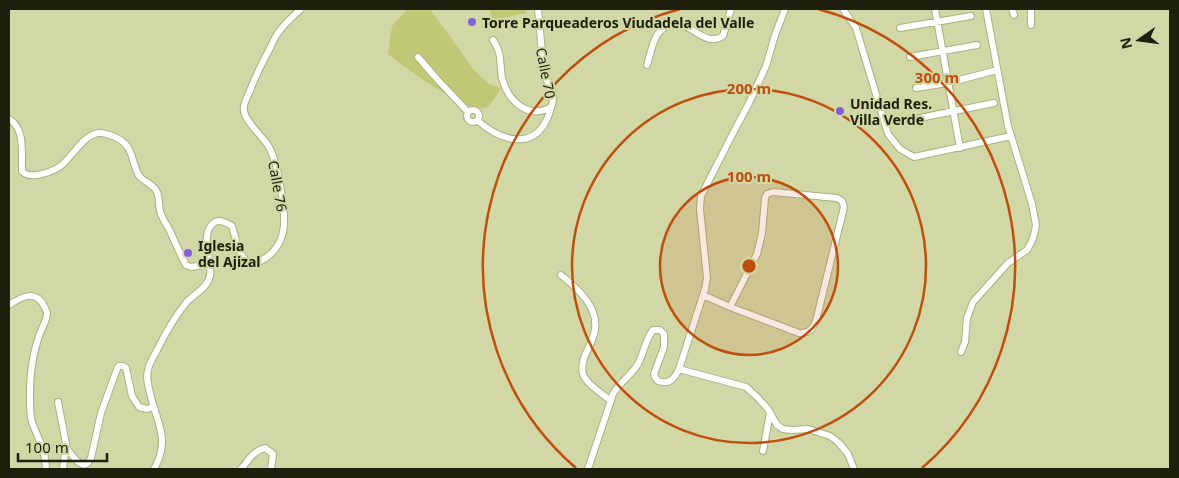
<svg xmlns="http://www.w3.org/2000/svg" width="1179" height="478" viewBox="0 0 1179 478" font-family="'Noto Sans',sans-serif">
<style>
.green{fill:#c0c876}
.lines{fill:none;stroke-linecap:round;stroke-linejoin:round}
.minor-casing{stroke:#aab080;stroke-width:8}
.minor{stroke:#fff;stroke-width:6}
.ring{fill:none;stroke:#c04e0c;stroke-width:2.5}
.poi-dot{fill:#835fda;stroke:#d1d7a5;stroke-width:2}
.labels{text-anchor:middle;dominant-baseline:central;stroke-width:4;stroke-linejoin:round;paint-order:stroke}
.poi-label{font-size:14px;font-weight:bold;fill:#1e200d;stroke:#d1d7a5;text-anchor:start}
.street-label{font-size:14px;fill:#1e200d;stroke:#d1d7a5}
.centre{fill:#c04e0c;stroke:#d1d7a5;stroke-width:2.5}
.ring-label{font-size:15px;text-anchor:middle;font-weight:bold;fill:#c04e0c;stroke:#d1d7a5;stroke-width:4;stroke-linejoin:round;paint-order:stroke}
</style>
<rect width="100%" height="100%" fill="#d1d7a5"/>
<path class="green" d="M408,9H430L474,70L489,84L501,88C496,95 492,107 483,108C461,110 406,68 388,54L392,26Z
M489,9H526V13L493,20Z"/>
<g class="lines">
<defs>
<path id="minor" d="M843,9L856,28L888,134L900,149L914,157L1011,136
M935,9L960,148
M1012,9L1014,15
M1031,25V9
M900,28L971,16
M493,40C503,55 499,62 502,78C508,101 528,120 551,107
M418,57L436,78L468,112
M910,57L977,45
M647,65C650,55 652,44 657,35C660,31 664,27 669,25C689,17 703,49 723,36L731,9
M916,88L948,83L997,70
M467 116a6 6 0 1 1 12 0a6 6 0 1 1-12 0Z
M920,118L994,103
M9,119C26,129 21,154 22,171C30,181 55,171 63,164C74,154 85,133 100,133C105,133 110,135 115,137C134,146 130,157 138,174C142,182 153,183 157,192C160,198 158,207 161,214C163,220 167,225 170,231C175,242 180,254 186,265L191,267L210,264
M478,121C500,140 533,152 548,117C550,110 554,102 553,95C552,87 546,81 544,74L538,9
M561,275C577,288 598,306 595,329C594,338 589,347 585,355C583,361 581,368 583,374C586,384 603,394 611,401
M703,295L730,307L799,333C809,333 812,330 816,321L844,207L842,201L837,198L773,192L767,194L765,198L762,233L757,254L730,307
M9,305C21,297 36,289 44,306C45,308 47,312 47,313C47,322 40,330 38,339C35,349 32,362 31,373C30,382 29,414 32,422C38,439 46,450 46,469
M961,352L965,342L967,318L973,302L1008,263L1027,250L1031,243L1034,235L1036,225L1032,204L1008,126L986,9
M679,369L746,387L758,398L768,409L777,425L783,429L792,430L808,429L830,436L839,443L848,454L854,469
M58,402L67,449
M763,451L770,413
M63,469L65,454L67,449C73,455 83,475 91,458L101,413L117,369L119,366H123L126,368L132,396L139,407L147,409L153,407
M154,469C156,465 159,460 160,455C167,435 154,413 150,393C148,385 146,378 148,370C149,363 154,357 157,350C165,334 174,318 185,304C192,295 207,289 210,276C213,261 198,233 215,222C220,219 227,223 232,226C237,243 241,276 267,257C275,251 281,242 283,232C287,215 278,163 269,147C263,136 241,119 244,106C245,100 249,94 251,88C256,75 262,63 269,50C272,45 274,38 278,33C284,24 293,16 301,9
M241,469C248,461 254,450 265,448L273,454L271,469
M588,469L613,394C619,383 629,377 636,367C644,356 644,341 653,330H660L664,334V347L654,374L655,377L658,381C670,385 674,379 679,369L705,289L707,278L700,209L701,196L731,137L749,103L766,66L775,35L785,9"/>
</defs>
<use href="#minor" class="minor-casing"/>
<use href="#minor" class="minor"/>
</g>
<circle cx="749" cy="266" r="89" fill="#c04e0c" fill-opacity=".12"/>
<g class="ring">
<circle cx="749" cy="266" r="89"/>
<circle cx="749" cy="266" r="177"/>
<path d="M576 468A266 266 0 0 1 680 9M818 9A266 266 0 0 1 922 468"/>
</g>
<g class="poi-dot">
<circle cx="472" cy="22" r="5"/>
<circle cx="840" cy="111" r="5"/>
<circle cx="188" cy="253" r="5"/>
</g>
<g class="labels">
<g class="poi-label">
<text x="482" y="22">Torre Parqueaderos Viudadela del Valle</text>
<text x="850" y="103">Unidad Res.<tspan x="850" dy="16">Villa Verde</tspan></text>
<text x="198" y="245">Iglesia<tspan x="198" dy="16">del Ajizal</tspan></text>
</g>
<g class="street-label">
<text transform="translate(546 73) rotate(79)">Calle 70</text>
<text transform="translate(278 186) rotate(80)">Calle 76</text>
</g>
</g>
<circle cx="749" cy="266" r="8" class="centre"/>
<g class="ring-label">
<text x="937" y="83">300 m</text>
<text x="749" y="94">200 m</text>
<text x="749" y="182">100 m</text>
</g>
<rect width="1179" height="478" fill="none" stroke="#1e200d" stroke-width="20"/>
<g transform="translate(1139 40) rotate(256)" stroke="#d1d7a5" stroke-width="4" paint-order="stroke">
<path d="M0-4L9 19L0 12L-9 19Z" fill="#1e200d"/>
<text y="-8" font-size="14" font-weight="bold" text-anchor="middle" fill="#1e200d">N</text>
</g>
<path d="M18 453v8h89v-8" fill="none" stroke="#1e200d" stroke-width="2.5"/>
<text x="25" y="453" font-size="15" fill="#1e200d" stroke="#d1d7a5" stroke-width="4" paint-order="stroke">100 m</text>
</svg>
